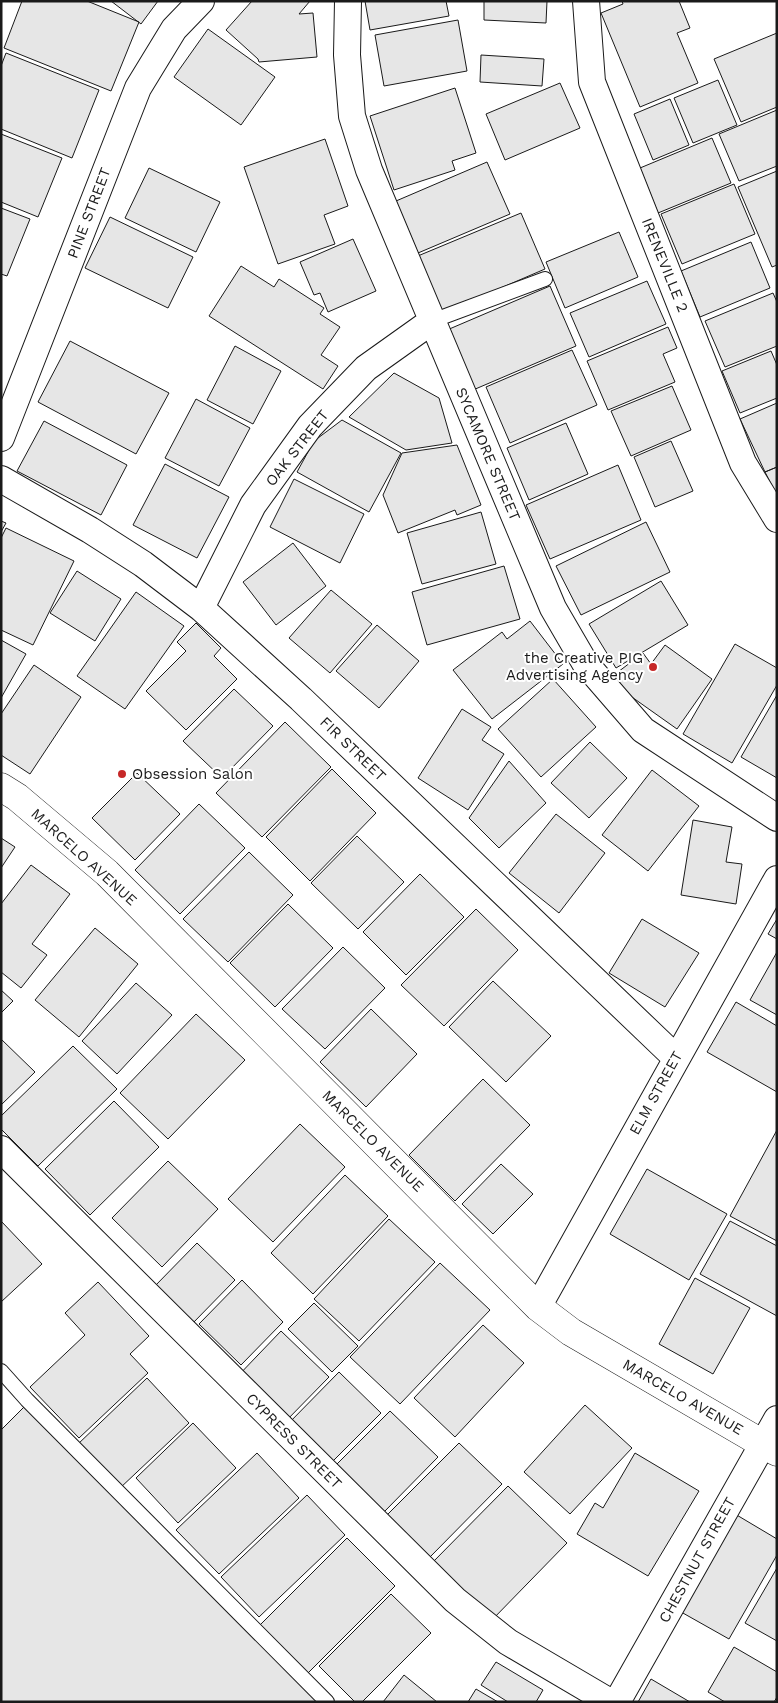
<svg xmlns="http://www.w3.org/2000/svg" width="778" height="1703" viewBox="0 0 778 1703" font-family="'Work Sans',sans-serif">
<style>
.building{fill:#e6e6e6;stroke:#1a1a1a}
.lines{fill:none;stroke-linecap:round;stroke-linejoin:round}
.service-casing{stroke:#1a1a1a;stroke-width:16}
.minor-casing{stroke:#1a1a1a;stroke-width:28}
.tertiary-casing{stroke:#1a1a1a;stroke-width:29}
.service{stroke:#fff;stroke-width:14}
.minor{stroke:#fff;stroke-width:26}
.tertiary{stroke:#fff;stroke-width:28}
.poi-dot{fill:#c62828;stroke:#fff;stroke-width:2}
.labels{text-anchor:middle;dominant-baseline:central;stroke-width:4;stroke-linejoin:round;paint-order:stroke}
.street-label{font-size:15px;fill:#1a1a1a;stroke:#fff}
.poi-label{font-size:15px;fill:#1a1a1a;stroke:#fff;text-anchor:end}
</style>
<rect width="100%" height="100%" fill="#fff"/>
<path class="building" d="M22,1H87L139,22L111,91L4,48Z
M111,1H158L141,24Z
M252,1H310L299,14L313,13L317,57L259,62L258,59L226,30Z
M365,1H446L449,16L370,30Z
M484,1H547L546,23L484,20Z
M622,1H679L690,28L677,33L698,83L640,107L601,13L623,4Z
M458,20L467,71L384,86L375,35Z
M208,29L275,77L241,125L174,77Z
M777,33V107L741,122L714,59Z
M6,53L99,90L72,158L1,129V66Z
M481,55L544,59L542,86L480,82Z
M718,80L737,125L693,143L674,98Z
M560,83L580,128L505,160L486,114Z
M455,88L476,153L452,161L455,170L394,190L370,116Z
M670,99L689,145L653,160L634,114Z
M777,110V166L739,181L719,134Z
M1,134L62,158L38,217L1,202Z
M712,138L731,183L658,213L640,168Z
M325,139L348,206L324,215L335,244L278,264L244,167Z
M487,162L510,214L418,253L396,201Z
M149,168L220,202L196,252L125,218Z
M777,171V265L772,267L738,187Z
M734,184L755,234L682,264L661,214Z
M1,208L30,219L7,276L1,274Z
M521,213L545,269L438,315L413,258Z
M110,217L193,257L168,308L85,268Z
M619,232L638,277L565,308L546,262Z
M353,239L376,291L328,312L320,293L314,295L300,262Z
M751,242L770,288L700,317L681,271Z
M241,266L274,287L279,279L324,308L320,314L340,327L321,355L338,366L323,389L209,316Z
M647,281L666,324L589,357L570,313Z
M550,286L576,346L473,390L447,330Z
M773,293L777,302V346L725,367L705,321Z
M668,327L677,348L663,354L675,382L608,410L587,361Z
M70,341L169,393L136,454L38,402Z
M235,346L281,371L253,424L207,400Z
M572,350L597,405L510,443L486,387Z
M771,351L777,365V398L740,413L722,371Z
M394,373L439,398L452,443L406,450L349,417Z
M672,386L691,430L631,456L611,411Z
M196,399L250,428L219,486L165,458Z
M777,403V467L765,472L740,419Z
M342,420L401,453L369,512L297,472L314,441Z
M44,421L127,465L101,515L17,471Z
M566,423L588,474L529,500L507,448Z
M671,441L693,491L655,507L634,457Z
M457,445L481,505L457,515L455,510L398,533L383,495L402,453Z
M165,464L229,497L197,558L133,525Z
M618,465L641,520L550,559L526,505Z
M777,467V496L765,472Z
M294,479L364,514L340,563L270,527Z
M481,512L496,564L422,584L407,533Z
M1,521L6,523L1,532Z
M646,522L670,572L581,615L556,566Z
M6,528L74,561L33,645L1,630V538Z
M293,543L326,586L276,625L243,582Z
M504,566L520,619L427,645L412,592Z
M77,571L121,599L95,641L50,613Z
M661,581L688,625L616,668L589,624Z
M331,590L372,624L330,673L289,638Z
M136,592L184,626L125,709L77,676Z
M530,621L563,664L492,719L453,670L502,632L507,639Z
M196,623L221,648L214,656L237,679L186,730L146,691L186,651L177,642Z
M377,625L419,661L379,708L336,671Z
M1,640L26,654L1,698Z
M735,644L777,668V685L732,763L683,734Z
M665,645L712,679L677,729L629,695L614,675L643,653L651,664Z
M34,665L81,697L30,774L1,755V714Z
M553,679L596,727L541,777L498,729Z
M234,689L273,726L222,778L183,741Z
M777,695V778L741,757Z
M462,709L491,727L482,740L504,754L468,810L418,778Z
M285,722L331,767L262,837L216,793Z
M590,742L627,778L589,818L551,783Z
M509,761L546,803L499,848L469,818Z
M332,769L376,813L310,881L266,837Z
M652,770L699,806L648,871L602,835Z
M137,773L180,814L135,860L92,818Z
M199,804L245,848L180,914L135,870Z
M556,814L605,853L559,913L509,873Z
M693,820L732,827L726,862L742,864L736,904L681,895Z
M357,836L404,882L358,929L311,883Z
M1,838L15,847L1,868Z
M249,852L293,895L228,962L183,919Z
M31,865L70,894L32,944L47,955L21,988L1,972V904Z
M420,874L464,917L406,975L363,932Z
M288,904L333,948L275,1007L230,963Z
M476,909L518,950L444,1026L401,985Z
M642,919L699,953L665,1007L609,973Z
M777,919V939L768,934Z
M95,928L138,964L79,1037L35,1000Z
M343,947L385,988L325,1049L282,1009Z
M777,952V1015L750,1000Z
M493,981L551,1036L506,1082L449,1027Z
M136,983L172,1015L117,1074L82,1041Z
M1,990L13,1001L1,1013Z
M736,1002L777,1026V1092L707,1052Z
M371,1009L417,1054L366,1107L320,1062Z
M196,1014L245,1060L168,1139L120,1093Z
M1,1039L35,1072L1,1105Z
M73,1046L117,1089L38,1166L1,1129V1116Z
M483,1079L530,1125L455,1201L409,1155Z
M114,1101L159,1147L90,1215L45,1169Z
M300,1124L345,1167L273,1242L228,1199Z
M777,1130V1241L730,1216Z
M168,1161L218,1209L162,1267L112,1218Z
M501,1164L533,1194L493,1234L462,1204Z
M647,1169L727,1214L689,1280L610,1234Z
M345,1175L388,1216L313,1294L271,1253Z
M389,1219L435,1262L359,1341L314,1299Z
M1,1221L42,1264L1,1302Z
M730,1221L777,1246V1316L700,1274Z
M197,1243L235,1280L192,1324L154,1287Z
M440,1263L490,1310L400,1404L350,1357Z
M695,1278L750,1308L713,1374L659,1344Z
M242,1280L283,1322L241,1365L199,1324Z
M98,1282L149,1336L130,1354L148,1373L79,1438L30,1387L85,1335L65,1313Z
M314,1303L358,1346L332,1372L288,1329Z
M483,1325L524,1363L455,1437L414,1398Z
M281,1331L329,1377L282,1425L235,1379Z
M339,1372L381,1413L326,1468L285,1427Z
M147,1378L189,1423L119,1489L77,1445Z
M585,1405L632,1448L570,1514L524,1472Z
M25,1406L325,1702H1V1430Z
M390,1411L438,1457L384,1512L336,1465Z
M193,1423L236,1468L178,1523L136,1478Z
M459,1443L502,1484L430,1557L387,1515Z
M257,1453L299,1498L219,1574L176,1530Z
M635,1453L699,1491L648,1576L577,1534L595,1503L603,1508Z
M508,1486L567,1543L490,1622L431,1564Z
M307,1495L345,1535L259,1617L221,1577Z
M730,1511L777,1539V1555L729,1639L674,1608Z
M347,1538L395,1586L305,1676L257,1628Z
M777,1568V1641L745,1623Z
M391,1594L431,1633L362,1702H355L319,1666Z
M734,1647L777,1672V1697L774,1702H725L708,1692Z
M496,1662L543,1690L536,1702H508L481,1685Z
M404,1675L437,1702H383Z
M651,1679L690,1702H638Z
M476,1689L498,1702H468Z"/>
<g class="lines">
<defs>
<path id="service" d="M432,321L545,279
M1,1371L27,1400L327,1702"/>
<path id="minor" d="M348,1L347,55L352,116L369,170L553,608L585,663L643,730L777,818
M586,1L592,82L743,463L777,519
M1,438L138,88L174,29L201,1
M1,479L90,530L143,564L201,608L301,699L675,1057
M201,608L253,505L310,426L366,368L432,321
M1,1149L455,1600L508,1642L610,1702
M538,1307L777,879
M617,1702L777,1419"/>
<path id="tertiary" d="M1,787L17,797L107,873L538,1307L571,1332L777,1452"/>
</defs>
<use href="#service" class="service-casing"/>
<use href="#minor" class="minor-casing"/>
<use href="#tertiary" class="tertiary-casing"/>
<use href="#service" class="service"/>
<use href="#minor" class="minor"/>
<use href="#tertiary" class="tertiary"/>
</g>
<g class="poi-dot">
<circle cx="653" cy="667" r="5"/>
<circle cx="122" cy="774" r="5"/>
</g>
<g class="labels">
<g class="street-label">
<text transform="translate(89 213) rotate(-69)">PINE STREET</text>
<text transform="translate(665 265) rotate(68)">IRENEVILLE 2</text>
<text transform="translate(297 448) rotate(-52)">OAK STREET</text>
<text transform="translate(488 454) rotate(67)">SYCAMORE STREET</text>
<text transform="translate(353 749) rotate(44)">FIR STREET</text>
<text transform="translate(84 857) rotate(42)">MARCELO AVENUE</text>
<text transform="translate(656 1093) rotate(-61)">ELM STREET</text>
<text transform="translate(373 1141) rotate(45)">MARCELO AVENUE</text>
<text transform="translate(683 1397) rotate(30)">MARCELO AVENUE</text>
<text transform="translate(294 1441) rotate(45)">CYPRESS STREET</text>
<text transform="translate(697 1560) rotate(-61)">CHESTNUT STREET</text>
</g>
<g class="poi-label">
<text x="643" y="658">the Creative PIG<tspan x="643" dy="17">Advertising Agency</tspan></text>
<text x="132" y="774" text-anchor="start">Obsession Salon</text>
</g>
</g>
<rect width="778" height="1703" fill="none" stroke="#1a1a1a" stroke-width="5"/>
</svg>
